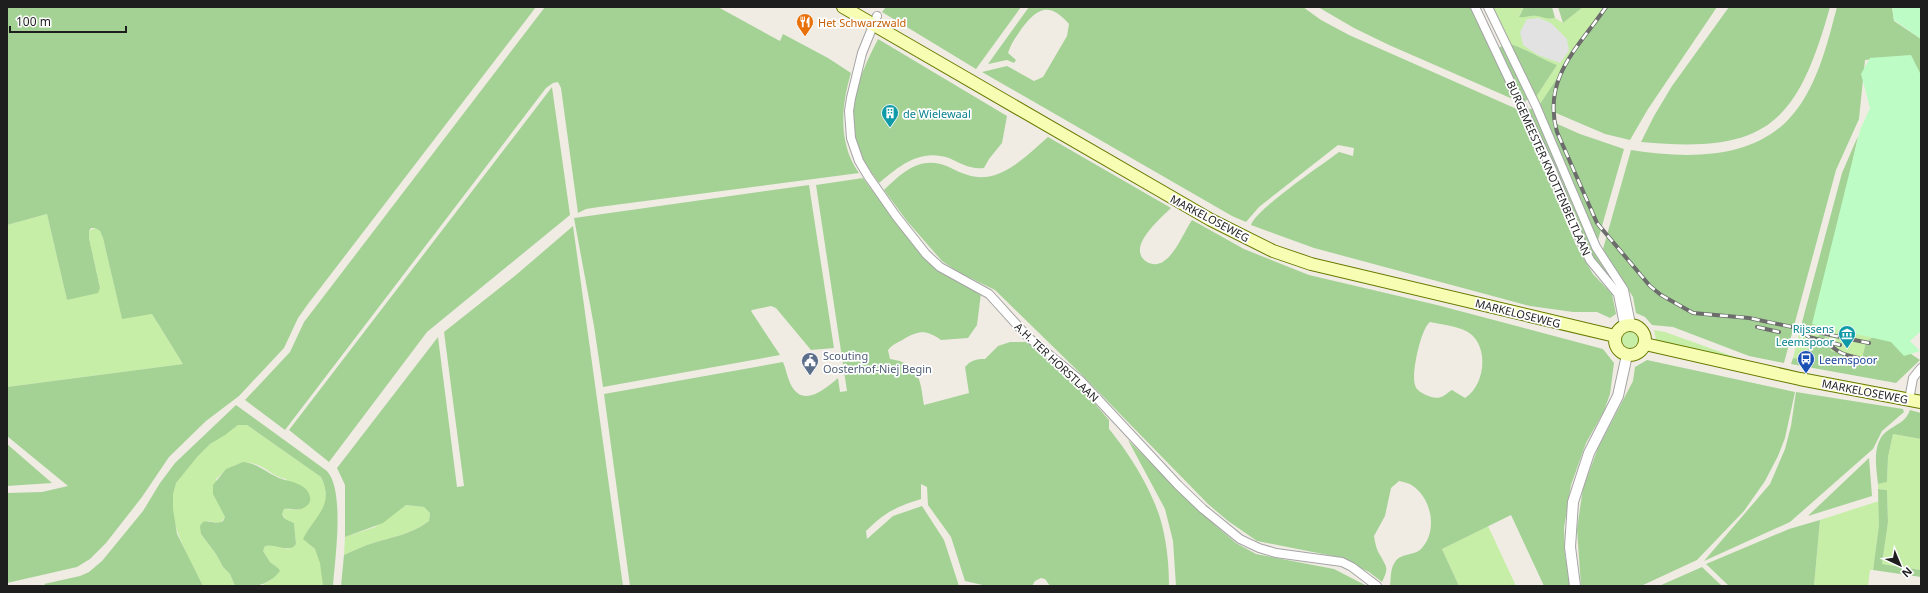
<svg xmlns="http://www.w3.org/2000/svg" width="1928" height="593" viewBox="0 0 1928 593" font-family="'Noto Sans',sans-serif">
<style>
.grass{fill:#c6eea6}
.forest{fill:#a4d295;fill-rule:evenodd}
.park{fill:#bdfdc5}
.parking{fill:#e2e2e2}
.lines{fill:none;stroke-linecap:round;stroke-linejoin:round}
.minor-casing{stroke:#a5a5a5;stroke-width:10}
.tertiary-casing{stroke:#a5a5a5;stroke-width:12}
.secondary-casing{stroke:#687b00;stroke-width:14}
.minor{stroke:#fff;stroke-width:8}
.tertiary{stroke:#fff;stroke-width:10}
.secondary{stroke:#f7feb3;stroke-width:12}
.rail-casing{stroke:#6c6c6c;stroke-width:4}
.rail{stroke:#fff;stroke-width:2.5;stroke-dasharray:8;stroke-linecap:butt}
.labels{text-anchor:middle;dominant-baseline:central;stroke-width:3.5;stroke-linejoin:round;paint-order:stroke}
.food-label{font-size:11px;fill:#c56008;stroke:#fff;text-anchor:start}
.culture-label{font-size:11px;fill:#0d838f;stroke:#fff;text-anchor:start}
.street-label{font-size:11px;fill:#1e1e1e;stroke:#fff}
.service-label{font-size:11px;fill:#4e5e75;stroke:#fff;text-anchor:start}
.transit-label{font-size:11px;fill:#164399;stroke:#fff;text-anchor:start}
</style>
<rect width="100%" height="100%" fill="#f0ece4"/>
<path class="grass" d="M1492,7H1524L1519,16C1526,18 1530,15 1536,16C1545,17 1545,20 1555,18L1563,23L1583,7H1604L1540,104L1536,97L1557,65C1541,59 1527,49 1510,44Z
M47,214L67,300L100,288L89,238V231L95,228L100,231L103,238L122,318L152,314L183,364L7,387V225Z
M1818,324L1874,336L1866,342L1862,358L1831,351L1830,339L1824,334C1812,340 1806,347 1805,361L1793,358L1801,326L1808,327Z
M1654,330L1665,332L1746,361L1656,340Z
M1622 340a8 8 0 1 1 16 0a8 8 0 1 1-16 0Z
M238,425H247L321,477C332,500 323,512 308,530L311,546C322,552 323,574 323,586H261L271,580L278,568L270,562L263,551L265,546L269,545L288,549L296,544L294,523L287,521L282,514L284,509L300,510L286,479C274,477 268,469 258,465C241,458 227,468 216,479L220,506L225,517L220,523L208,521L201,534L216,554L223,567L230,574L235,586H203C190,560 161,513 176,483C180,476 186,470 191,464C197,457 203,449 210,444C219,437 229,432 238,425Z
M1893,434L1921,439V570L1882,564L1888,522L1887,490L1878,489V484L1887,482L1888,457Z
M1879,501V525L1873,570H1870L1868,586H1814L1820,520Z
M406,505L424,507L430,513L429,521C411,534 393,537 373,543C363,546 353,551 344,555L345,537L375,527Z
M1488,526L1516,586H1459L1442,549Z"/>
<path class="forest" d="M7,7H536L308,304L298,318L284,348L239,396L206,421L169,457L142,497L106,543L90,559L77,567L7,583V493L42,492L68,486L7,436V387L183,364L152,314L122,319L103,238L100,231L95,228H91L89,231V238L100,288L98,293L67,300L47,214L7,225Z
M545,7H718L780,41L783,34L828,58L851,73C841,106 838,144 859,173L599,207L586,209L578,213L561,88L558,82L553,83L546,88L285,430L245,400L290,352L304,322L314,309Z
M886,7H1021L976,69L882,12Z
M1029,7H1303L1321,20L1349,35L1519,110L1576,245L1593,274L1612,294L1616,314L1610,318L1597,312H1573L1530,306L1314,248L1251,225C1256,209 1322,165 1339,152L1353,156L1354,148L1338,145L1259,207L1246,222L1232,216L982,72L1007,66L1034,81L1043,77L1067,36L1069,24C1050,2 1038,7 1022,28C1017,36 1011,43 1008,53L1016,60L1014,63L1007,60L988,64Z
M1318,7H1470L1515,100L1389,45L1354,28Z
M1524,7H1552L1555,18C1545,20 1545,17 1536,16C1530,15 1525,18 1519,17Z
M1558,7H1583L1563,23Z
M1604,7H1717L1648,109L1630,140L1605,134L1556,113L1553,122L1580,134L1624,149L1598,240L1540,104Z
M1729,7H1830C1797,125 1766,154 1641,142L1654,116L1672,86Z
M1837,7H1892L1894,21L1921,39V91L1903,56L1865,60L1859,119L1836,170L1784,363L1749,356L1673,327L1652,325L1645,317L1636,313L1633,297L1603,249L1631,150C1683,158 1747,161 1787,121C1816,92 1827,45 1837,7Z
M878,39L1007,116L1002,143L989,159L984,168C971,170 960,163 949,158C920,148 899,166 879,183C870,170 858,156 854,140C845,106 863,69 878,39Z
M1510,44C1527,49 1541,59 1557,65L1536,97Z
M1504,45L1530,98L1524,102L1497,49Z
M552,87L570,215L427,332L329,462L289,430Z
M1527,109H1535L1589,239L1601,263L1620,290L1599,270L1583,242Z
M1858,136L1818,324L1809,327L1801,326L1842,173Z
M1048,137L1171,208C1160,219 1125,248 1147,262C1152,265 1159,265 1164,261C1176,253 1184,232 1192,220L1244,249L1309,275L1437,305L1603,349L1614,363L1610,394L1604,411L1586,443L1571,485L1564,528L1565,556L1573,586H1544L1511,515L1442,549L1459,586H1390C1391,578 1390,569 1395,562C1400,553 1414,556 1421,549C1438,532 1432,499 1413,486C1409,483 1403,482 1399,481L1391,488L1385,516L1374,536C1375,542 1376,549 1380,555C1387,568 1389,567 1382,582L1369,572L1338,557L1257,541L1228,521L1208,504L1081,374L995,290L958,272L942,261L907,221L884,190C904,171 922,154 951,168C963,174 973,178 986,177C1010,174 1031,152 1048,137ZM1430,322C1442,325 1462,326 1472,335C1489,351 1484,386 1465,398L1452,390C1448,392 1445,396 1441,397C1436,399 1431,397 1426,395C1422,393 1416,390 1415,385C1411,374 1421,328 1430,322Z
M863,178L904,233L940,271L981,293L977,325L968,338L941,340C926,330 920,330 904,339C897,343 893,344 888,350L890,359C894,360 898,360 902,362C921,369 921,387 924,405L969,393L965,367C971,360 976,359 985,359L998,346L1010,342H1028L1077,383L1109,420V429C1130,454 1154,493 1162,525C1167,545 1169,565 1169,586H1050L1045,579L1041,578L1035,581L1032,586H987L965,581L951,537L928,505L927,487L921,484V499C896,507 885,512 866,531L867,539L893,516L922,506L944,540L959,586H630L604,394L783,362C786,369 787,376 790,383C802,409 824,390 838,378L840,392L847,391L816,185Z
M809,185L834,348L811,350L776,308L771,306L752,310L751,311L780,355L603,387L594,326L574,218Z
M573,226L623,586H341L344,555C353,551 363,546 373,543C393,537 412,534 429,521L430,513L424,507L406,505L383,523L345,537V485L337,468L438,337L457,487L464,486L444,332L516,275Z
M1821,334L1830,339L1831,351L1862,358L1866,342L1874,336L1890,340L1920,360L1896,383L1791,364L1793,358L1805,360C1806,349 1812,341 1821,334Z
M1647,360L1795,392L1785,438L1778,456L1765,481L1744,511L1697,560L1641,586H1581L1577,529L1583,488L1598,448L1633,381L1635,367Z
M1796,392L1903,409L1904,412L1882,431L1873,449L1790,522L1704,561L1770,484L1785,449L1791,426Z
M236,405L327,471C345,491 335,558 333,586H323L320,563L315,549L303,539C315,515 335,506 321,477L247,425H238L225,435L210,444L198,456L176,483L173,494V509L177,534L203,586H47L44,584L80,576L89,572L102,561L143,511L160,483L175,463Z
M1910,410L1921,413V439L1893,434L1888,457L1887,482L1878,484C1876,466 1871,440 1890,429C1899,423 1906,421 1910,410Z
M1128,440L1216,526L1236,543L1256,554L1334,569L1367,586H1176L1173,541L1165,509Z
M7,444L52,483L7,486Z
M1869,458L1872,496L1808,516L1811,513Z
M243,462C257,463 264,471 277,477C287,482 307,482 310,497C311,501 309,505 305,507C299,512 291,508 284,509L282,514C284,520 289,521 294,523L296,544C290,554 275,543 265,546L263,551L270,562L278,568L280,571C266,588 254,586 235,586L230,574L223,567L216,554L201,534L200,526L203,522C210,520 217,525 223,521L225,517L213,494V485L226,469Z
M1878,489L1887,490L1888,522L1882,564L1921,570V577L1873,570L1879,525Z
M1820,520L1814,586H1729L1706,564L1789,529Z
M1702,567L1722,586H1659Z"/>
<path class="park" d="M1892,7H1921V39L1894,20Z
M1911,55L1921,75V331L1910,341L1920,351L1904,356L1891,342L1812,324L1860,130L1870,108L1861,74L1870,58Z"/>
<path class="parking" d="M1539,18L1551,23L1567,39L1569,51L1560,63L1538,55L1523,45L1520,32L1527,19Z"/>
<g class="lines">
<defs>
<path id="minor" d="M1475,7L1552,170L1581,242L1590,260L1618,294L1624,325
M1488,7L1536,106L1596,247L1624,290L1631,324
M877,16L862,53L851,98L849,111L851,138L859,161L868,176L896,216L926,254L940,267L989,294L1028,337L1080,380L1178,485L1203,509L1240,539L1259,548L1276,553L1342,562L1352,567L1377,586
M1909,400L1913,378L1921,368"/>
<path id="tertiary" d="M1575,586L1570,547L1573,502L1589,453L1618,396L1627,355"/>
<path id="secondary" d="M843,7L1211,220L1273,251L1311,264L1615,336
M1615 340a15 15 0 1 1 30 0a15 15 0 1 1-30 0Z
M1645,344L1800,379L1921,402"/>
</defs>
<use href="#minor" class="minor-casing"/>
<use href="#tertiary" class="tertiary-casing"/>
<use href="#secondary" class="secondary-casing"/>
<use href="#minor" class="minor"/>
<use href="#tertiary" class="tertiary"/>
<use href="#secondary" class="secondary"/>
<defs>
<path id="rail" d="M1606,7C1578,48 1542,78 1557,132L1597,223L1650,286L1661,295L1693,313L1749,318L1869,343
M1757,327L1779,332
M1803,333L1809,337L1840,345
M1826,341C1838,353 1842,354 1858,358"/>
</defs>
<use href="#rail" class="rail-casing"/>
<use href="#rail" class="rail"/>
</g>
<defs>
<symbol id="restaurant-pin" viewBox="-11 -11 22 30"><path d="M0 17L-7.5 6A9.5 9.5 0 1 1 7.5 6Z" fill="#e8710a" stroke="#fff"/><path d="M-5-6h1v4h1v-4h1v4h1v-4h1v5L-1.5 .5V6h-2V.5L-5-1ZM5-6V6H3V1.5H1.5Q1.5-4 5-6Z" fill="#fff"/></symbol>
<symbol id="building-pin" viewBox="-11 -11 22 30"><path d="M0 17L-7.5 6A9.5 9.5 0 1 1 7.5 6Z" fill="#0f9aa8" stroke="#fff"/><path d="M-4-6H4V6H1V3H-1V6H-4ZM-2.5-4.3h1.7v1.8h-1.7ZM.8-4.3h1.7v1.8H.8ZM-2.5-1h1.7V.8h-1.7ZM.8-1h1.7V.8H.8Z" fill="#fff"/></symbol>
<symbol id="museum-pin" viewBox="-11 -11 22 30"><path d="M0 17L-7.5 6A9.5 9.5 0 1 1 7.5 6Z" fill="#0f9aa8" stroke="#fff"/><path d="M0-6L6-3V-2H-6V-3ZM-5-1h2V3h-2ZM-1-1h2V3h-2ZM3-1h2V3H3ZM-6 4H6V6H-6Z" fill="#fff"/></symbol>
<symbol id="bus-pin" viewBox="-11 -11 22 30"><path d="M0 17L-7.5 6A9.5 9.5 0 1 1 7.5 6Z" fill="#1a4fb4" stroke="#fff"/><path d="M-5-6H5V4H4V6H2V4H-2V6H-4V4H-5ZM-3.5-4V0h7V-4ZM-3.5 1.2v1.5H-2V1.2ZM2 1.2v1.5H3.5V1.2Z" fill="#fff"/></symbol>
<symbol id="civic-pin" viewBox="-11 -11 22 30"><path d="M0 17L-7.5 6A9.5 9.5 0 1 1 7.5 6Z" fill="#5c6f8a" stroke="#fff"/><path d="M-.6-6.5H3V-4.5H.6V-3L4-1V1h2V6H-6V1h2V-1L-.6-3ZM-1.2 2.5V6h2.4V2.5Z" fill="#fff"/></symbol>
</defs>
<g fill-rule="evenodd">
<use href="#restaurant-pin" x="795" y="12" width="20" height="27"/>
<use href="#building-pin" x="880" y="103" width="20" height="27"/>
<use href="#museum-pin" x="1837" y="324" width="20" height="27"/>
<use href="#bus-pin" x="1796" y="349" width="20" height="27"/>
<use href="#civic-pin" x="800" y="351" width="20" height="27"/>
</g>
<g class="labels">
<g class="food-label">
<text x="818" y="22">Het Schwarzwald</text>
</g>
<g class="culture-label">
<text x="903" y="113">de Wielewaal</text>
<text x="1834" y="328" text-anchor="end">Rijssens<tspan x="1834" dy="13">Leemspoor</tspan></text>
</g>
<g class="street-label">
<text transform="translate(1549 168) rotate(66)">BURGEMEESTER KNOTTENBELTLAAN</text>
<text transform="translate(1210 218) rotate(28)">MARKELOSEWEG</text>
<text transform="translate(1518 313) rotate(14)">MARKELOSEWEG</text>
<text transform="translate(1057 362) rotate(43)">A.H. TER HORSTLAAN</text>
<text transform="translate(1865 391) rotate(11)">MARKELOSEWEG</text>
</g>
<g class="service-label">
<text x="823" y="355">Scouting<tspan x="823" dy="13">Oosterhof-Niej Begin</tspan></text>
</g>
<g class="transit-label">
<text x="1819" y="359">Leemspoor</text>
</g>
</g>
<rect width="1928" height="593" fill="none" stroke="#1e1e1e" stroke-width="16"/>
<g transform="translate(1900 565) rotate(136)" stroke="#ffffff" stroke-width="3" paint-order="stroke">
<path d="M0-3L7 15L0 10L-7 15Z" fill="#1e1e1e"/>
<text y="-6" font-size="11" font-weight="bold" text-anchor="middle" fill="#1e1e1e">N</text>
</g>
<path d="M10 26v6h116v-6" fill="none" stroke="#1e1e1e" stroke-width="2"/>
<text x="16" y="26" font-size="12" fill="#1e1e1e" stroke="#ffffff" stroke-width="3" paint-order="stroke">100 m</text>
</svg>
